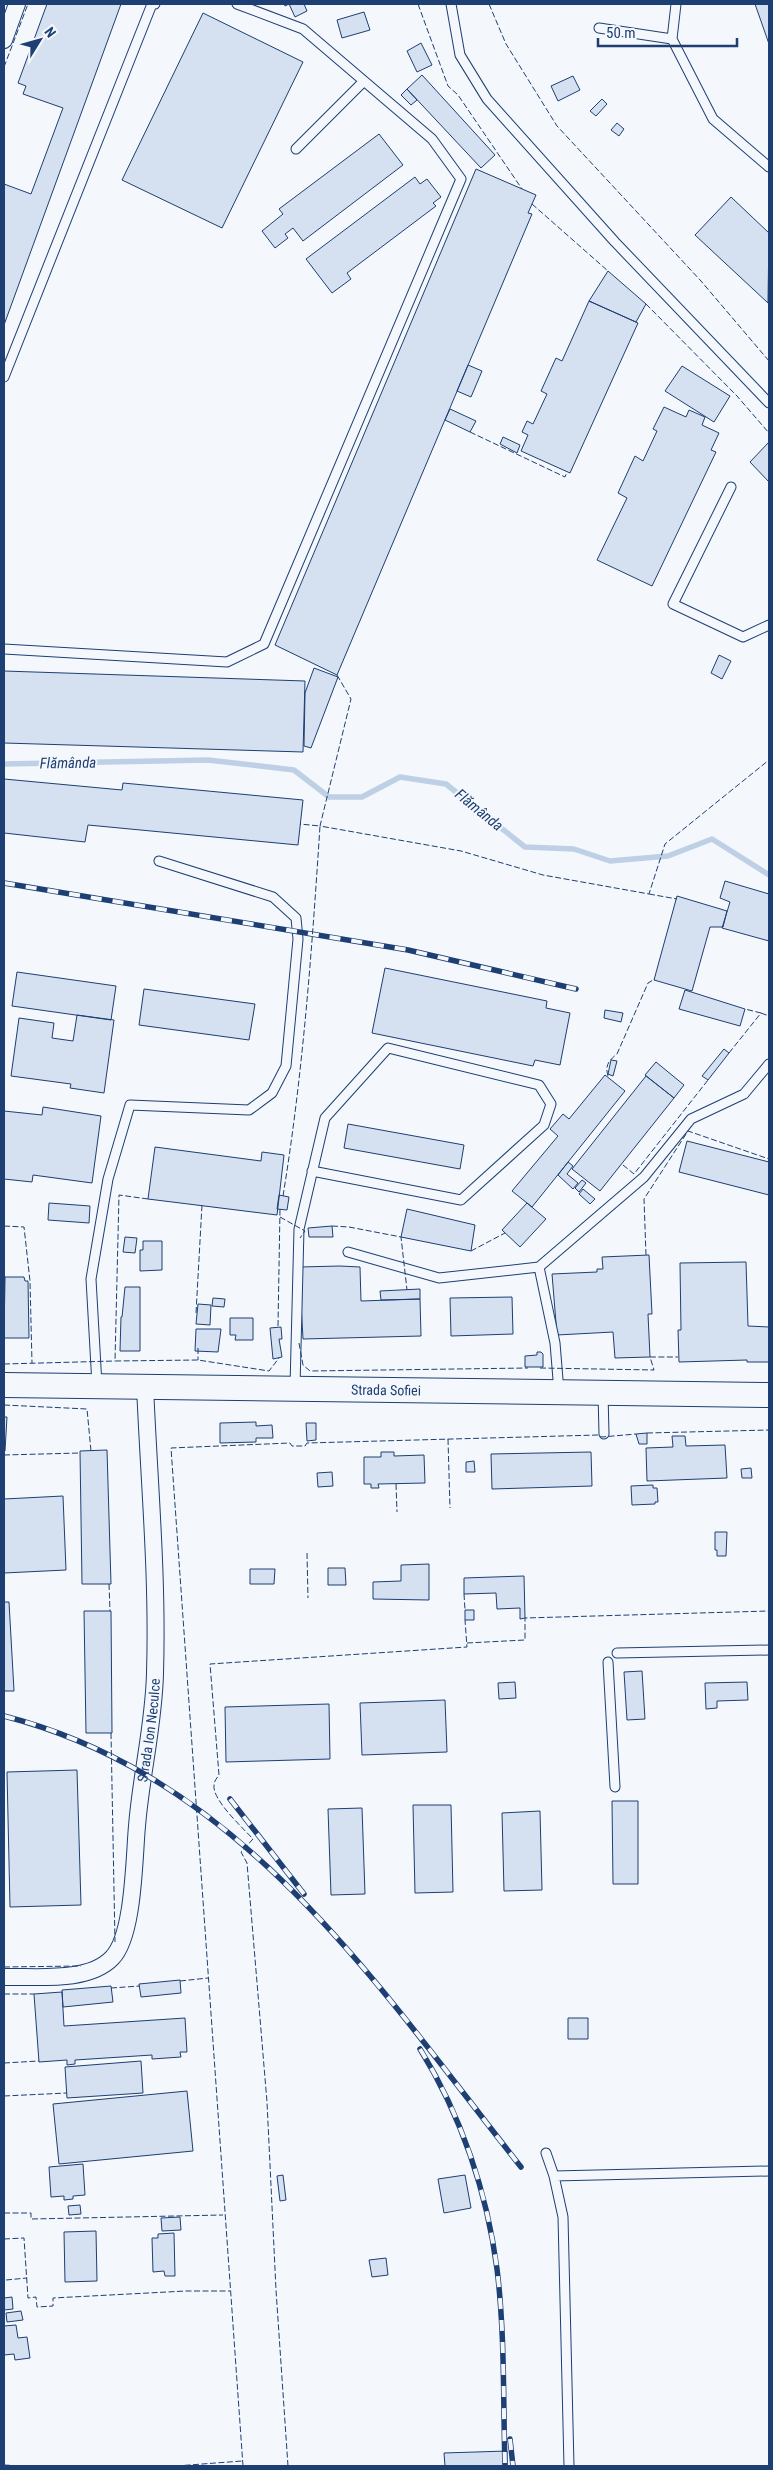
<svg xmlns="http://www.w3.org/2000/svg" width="773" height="2470" viewBox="0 0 773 2470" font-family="'Roboto Condensed',sans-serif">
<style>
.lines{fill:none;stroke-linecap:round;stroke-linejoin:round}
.stream{stroke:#bed0e5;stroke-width:5.5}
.building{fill:#d5e0f0;stroke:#1d3f73}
.lane-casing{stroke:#1d3f73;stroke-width:11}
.street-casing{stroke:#1d3f73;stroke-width:18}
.secondary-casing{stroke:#1d3f73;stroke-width:26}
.lane{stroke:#f4f7fb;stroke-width:9}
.street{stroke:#f4f7fb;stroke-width:16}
.secondary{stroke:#f4f7fb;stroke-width:24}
.rail-casing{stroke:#1d3f73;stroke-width:5.5}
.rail{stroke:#f4f7fb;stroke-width:4;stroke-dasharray:11;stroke-linecap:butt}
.fence{stroke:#1d3f73;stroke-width:1;stroke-dasharray:6 2.5;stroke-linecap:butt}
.labels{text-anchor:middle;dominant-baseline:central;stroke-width:4;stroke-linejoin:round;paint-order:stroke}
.street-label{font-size:14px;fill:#1d3f73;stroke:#f4f7fb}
.water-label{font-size:15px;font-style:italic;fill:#1d3f73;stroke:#f4f7fb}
</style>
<rect width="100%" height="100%" fill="#f4f7fb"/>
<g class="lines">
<path class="stream" d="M4,764L208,760L294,770L329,797H362L400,777L446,784L525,847L574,849L610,861L668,856L712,839L769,875"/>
</g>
<path class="building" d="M47,4H121L4,325V184L31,194L63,108L23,94L26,86L18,83Z
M284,4H304L307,11L295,17L289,4L285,6Z
M755,4H769V44Z
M364,12L370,30L342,38L337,20Z
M203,13L303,62L222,228L122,180Z
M421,43L432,65L417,72L407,51Z
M422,75L495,155L481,168L407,89Z
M573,76L580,90L558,101L551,86Z
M407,89L417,100L411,105L401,95Z
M602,99L607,104L596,116L590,111Z
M617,123L624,129L619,136L611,130Z
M379,134L403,165L303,241L293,228L285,234L288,238L275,248L262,231L283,214L279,209Z
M476,169L536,195L528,213L532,214L337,675L275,645Z
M415,177L420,184L427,179L441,197L433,203L436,206L347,273L351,279L332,293L306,259Z
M731,197L769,233L768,303L695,235Z
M608,271L646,304L636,322L589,301Z
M589,301L638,323L570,473L521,451L528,435L522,432L527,421L533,424L547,394L541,391L556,358L562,361Z
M468,365L482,371L471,397L457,391Z
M682,366L730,396L714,422L665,391Z
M664,407L686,417L689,410L705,417L702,425L719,433L711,450L716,452L652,586L597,560L627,498L618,493L635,456L643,461L657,431L653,429Z
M450,409L476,421L470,432L445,420Z
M503,437L520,445L517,453L500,444Z
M769,442V482L750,462Z
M719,655L731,661L722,679L711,673Z
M314,668L338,677L311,748L304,746L305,693Z
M4,671L305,681L303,752L4,743Z
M4,779L122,790L123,783L303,800L298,845L88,825L85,842L4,833Z
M725,881L769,894V941L722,928L730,902L720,898Z
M677,896L727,911L723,927H710L692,991L654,980Z
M385,968L547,1001L546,1008L570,1013L560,1065L535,1060L533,1066L372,1033Z
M17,972L116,986L111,1020L12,1006Z
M144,989L255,1004L249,1040L139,1025Z
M685,990L745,1009L740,1026L679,1009Z
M605,1010L623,1013L621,1022L604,1018Z
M77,1015L114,1020L104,1093L70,1088L71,1084L11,1076L19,1018L54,1023L52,1038L73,1041Z
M724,1049L729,1053L708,1080L702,1076Z
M611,1060L617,1061L613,1076L608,1074Z
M656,1062L684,1085L674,1098L645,1075Z
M605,1075L625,1091L532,1207L512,1191L558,1136L550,1129L563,1114L569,1119Z
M646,1076L674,1098L600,1191L572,1169Z
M43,1107L101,1116L92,1183L33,1175L32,1182L4,1179V1111L42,1115Z
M348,1124L464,1145L460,1169L344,1148Z
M687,1141L769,1162V1195L679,1172Z
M155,1147L261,1161L262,1152L284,1155L277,1215L148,1199Z
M568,1162L573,1166L567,1174L578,1183L573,1189L558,1175Z
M582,1180L586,1183L579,1192L575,1188Z
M583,1189L595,1199L590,1204L579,1194Z
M279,1195L289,1197L287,1210L277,1209Z
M49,1203L90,1206L89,1223L48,1220Z
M527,1203L546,1219L520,1247L502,1230Z
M407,1209L475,1225L471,1251L401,1237Z
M332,1226L333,1237H309L308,1228Z
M125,1237L137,1238L135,1253L123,1252Z
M143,1241H162V1270L140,1271V1250H143Z
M649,1255L652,1314H648L650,1357L615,1358L613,1332L557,1335L552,1274L597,1272V1269H603L602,1257Z
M746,1262L748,1326L769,1327V1362H747V1360L679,1362L678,1330H681L680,1263Z
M340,1266L360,1267L361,1301L420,1299L421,1336L303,1339L299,1267Z
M5,1277H24L25,1281H28L29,1338H4Z
M125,1287H140V1351H120L121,1317H122Z
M420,1289V1299L381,1300L380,1291Z
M512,1297L513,1334L451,1336L450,1298Z
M213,1298L225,1299L224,1307L212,1306Z
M198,1304L211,1305L210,1325L196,1324Z
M230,1318H253V1340H235L236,1335H230Z
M281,1327L282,1339H279L282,1357L273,1359L270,1328Z
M196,1329H221L218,1352L195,1351Z
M537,1352H541L543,1354V1367H525V1356L537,1355Z
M4,1417H7L5,1451H4Z
M256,1422V1426L272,1425L273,1438H256V1442L220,1443V1423Z
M306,1423H316V1440L307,1441Z
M647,1433V1444H639L636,1434Z
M672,1436H685L686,1446L725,1445L727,1478L647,1481L646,1448L673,1447Z
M107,1450L111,1584H82L80,1451Z
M381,1452H394V1456L424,1455L425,1483L378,1484L379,1488H371V1484H364V1457H381Z
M591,1452L592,1486L492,1489L491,1454Z
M474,1461L475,1472H466V1462Z
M751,1468L752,1478H742L741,1469Z
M332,1472L333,1486L318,1487L317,1473Z
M653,1485V1488H657L658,1502H655V1504L632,1505L631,1486Z
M63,1496L66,1570L4,1573V1499Z
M715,1532H727L726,1556H717V1550H715Z
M429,1564V1600L373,1599V1582L401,1581V1565Z
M328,1568H345L346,1585H328Z
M250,1569H275L274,1584H250Z
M524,1576L525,1618L520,1619V1608L497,1609L496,1593L464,1594V1578Z
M4,1602H9L14,1691H4Z
M465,1610H474V1620H465Z
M84,1611H111L112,1733H86Z
M642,1671L645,1719L627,1720L624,1672Z
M515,1682L516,1698L499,1699L498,1683Z
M747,1682L748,1700L717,1701V1708L706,1709L705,1683Z
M445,1700L447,1752L362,1755L360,1703Z
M329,1704L330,1759L226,1762L225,1707Z
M77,1770L81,1905L10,1907L7,1772Z
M612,1801H638V1884H613Z
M413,1805H451L453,1892L415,1893Z
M362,1808L365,1894L331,1895L328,1809Z
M540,1811L542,1890L504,1891L502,1813Z
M180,1980L181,1993L141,1997L139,1984Z
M111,1986L113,2002L63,2007L62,1990Z
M62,1992L64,2026L185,2018L187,2052H180L181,2057L152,2059V2055L75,2060V2064L67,2065V2060L39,2062L34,1994Z
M568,2018H588V2039H568Z
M141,2061L143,2093L67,2098L65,2067Z
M187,2091L193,2151L59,2164L53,2104Z
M83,2164L85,2195L73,2196V2199L64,2200V2196L51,2197L49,2167Z
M283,2175L286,2200L280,2201L277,2176Z
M465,2175L471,2208L444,2213L438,2179Z
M80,2205L81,2214L69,2215L68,2206Z
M180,2217L181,2230L162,2231L161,2218Z
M96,2231L97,2281L65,2282L64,2232Z
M174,2233L175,2276H165L164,2271L153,2272L152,2238H158V2234Z
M386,2258L388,2275L372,2277L369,2260Z
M4,2292V2298L12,2297L13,2309L4,2310Z
M21,2311L23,2320L7,2322L6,2313Z
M16,2325L18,2338L27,2337L30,2358L15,2360L14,2354L4,2355V2326Z
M507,2451V2466H445L444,2453Z"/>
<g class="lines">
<defs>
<path id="lane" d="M451,4L460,55L487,99L615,242L769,403
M676,4L672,39L713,119L769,167
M599,28L672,39
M296,149L364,81
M4,377L152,4H155
M731,487L673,604L743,637L769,625
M4,649L227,662L264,644L461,179L432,139L303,29L237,4
M348,1252L439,1278L539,1267
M97,1385L91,1279L108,1179L130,1105L249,1110L272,1093L286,1066L298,939L296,918L273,897L159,861
M295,1387L299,1229L325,1118L388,1048L539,1085L551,1104L544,1125L461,1200L312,1171
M559,1392L555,1343L539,1267L644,1177L691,1119L744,1094L769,1064
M603,1393L604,1434
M617,1653L769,1650
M608,1662L615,1787
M546,2153L554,2176L769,2171
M554,2176L563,2217L569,2466"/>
<g id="street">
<path d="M4,40L17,4"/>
<path id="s1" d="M4,1977C36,1976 88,1983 112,1958C134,1936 134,1858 137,1826C141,1775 154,1724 155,1673C158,1577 149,1481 145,1386"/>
</g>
<g id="secondary">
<path id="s2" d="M4,1385L769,1395"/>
</g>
</defs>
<use href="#lane" class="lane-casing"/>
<use href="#street" class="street-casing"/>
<use href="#secondary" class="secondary-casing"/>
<use href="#lane" class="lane"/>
<use href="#street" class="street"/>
<use href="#secondary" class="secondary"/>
<defs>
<path id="rail" d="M4,883L408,950L576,989
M4,1716C242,1777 377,1985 521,2167
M230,1799L304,1894
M420,2049C461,2115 487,2192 497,2269C505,2334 503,2401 505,2466
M510,2439L513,2466"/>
</defs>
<use href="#rail" class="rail-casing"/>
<use href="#rail" class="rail"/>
<path class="fence" d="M418,4L448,86L458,95L522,189
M489,4L506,44L557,126L701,281L769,361
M4,67L28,4
M532,204L608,271
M646,304L737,396L769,433
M470,432L565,477L567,472
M337,675L351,699L320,826L461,851L543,875L649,894L665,844L769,760
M649,894L677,899
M761,1013L769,1016
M729,1053L761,1013L745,1009
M608,1076C605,1066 608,1061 617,1054L648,983L655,979
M623,1165L634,1174L708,1080
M283,1196C303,1074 312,949 320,826L300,824
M148,1199L119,1195L115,1361L198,1360L269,1371L279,1358
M280,1217L305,1231L300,1238
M4,1226L24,1227L30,1281L32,1363
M332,1226L349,1227L401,1237L407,1290
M471,1251L505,1233
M646,1255L644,1199L688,1131L769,1159
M196,1313L202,1205
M278,1326L280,1209
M299,1343L303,1365L310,1371L528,1368
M198,1348V1360
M4,1364L115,1361
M540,1368L654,1370L650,1357H678
M4,1405L87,1409L91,1451
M647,1433L769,1430
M448,1439L450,1508
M4,1455L80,1453
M396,1484L397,1512
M307,1553L308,1598
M109,1584L110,1611
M464,1594L465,1610
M467,1643L525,1640V1618L769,1611
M111,1733L115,1942
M4,1967L81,1966
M180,1981L208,1978
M111,1988L140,1986
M4,1994H34
M4,2063L39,2061
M4,2096L67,2093
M4,2213H31V2219L223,2215
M4,2239L24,2238L28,2298L36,2297L37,2307L53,2306V2298L186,2291H230
M6,2280L27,2278
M4,2465L22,2466
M176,2466L242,2461
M243,2466L171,1448L290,1443L292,1446H305L307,1443L598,1435L602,1437L636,1434
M288,2466L276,2290L267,2102L247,1863L241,1852L253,1839C243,1828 212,1800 214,1785C214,1781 217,1778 219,1775L210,1664L467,1647L465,1620"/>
</g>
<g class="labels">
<g class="street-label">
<text stroke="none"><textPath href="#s2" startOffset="382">Strada Sofiei</textPath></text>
<text stroke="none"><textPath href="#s1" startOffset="345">Strada Ion Neculce</textPath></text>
</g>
<g class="water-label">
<text transform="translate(68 763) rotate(-1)">Flămânda</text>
<text transform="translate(479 810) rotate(39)">Flămânda</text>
</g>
</g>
<rect width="773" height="2470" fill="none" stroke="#1d3f73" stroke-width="10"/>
<g transform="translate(40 40) rotate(53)" stroke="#f4f7fb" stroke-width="4" paint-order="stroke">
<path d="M0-4L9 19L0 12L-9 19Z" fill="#1d3f73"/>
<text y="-8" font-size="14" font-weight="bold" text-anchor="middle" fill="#1d3f73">N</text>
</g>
<path d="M598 38v8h139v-8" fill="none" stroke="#1d3f73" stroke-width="2.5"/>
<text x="606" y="38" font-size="15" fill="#1d3f73" stroke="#f4f7fb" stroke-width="4" paint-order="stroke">50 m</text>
</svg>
